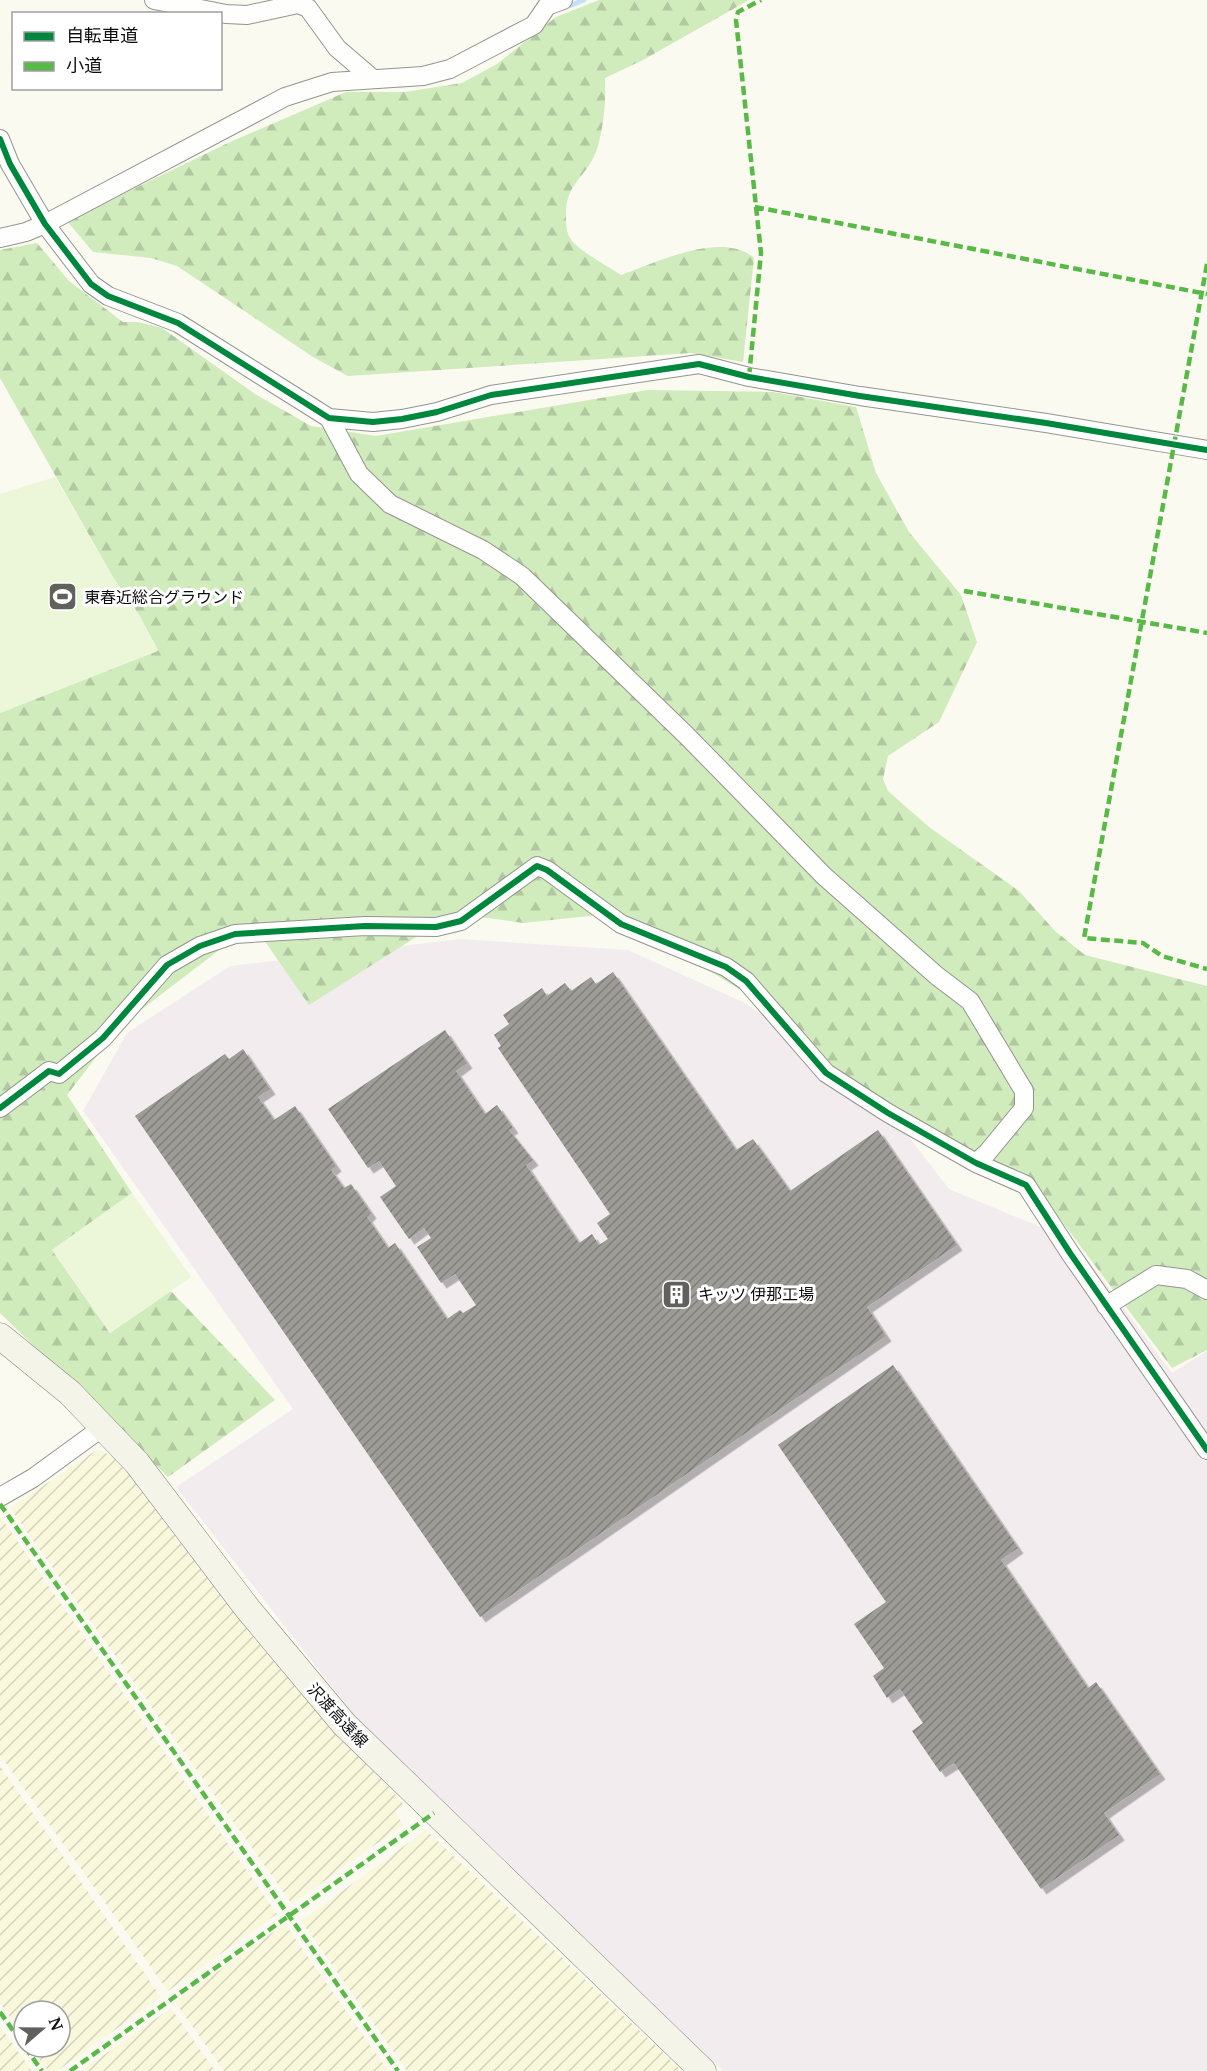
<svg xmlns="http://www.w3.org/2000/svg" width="1207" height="2071" viewBox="0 0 1207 2071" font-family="'Noto Serif','Noto Sans JP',serif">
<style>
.industrial{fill:#f3ecee}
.farmland{fill:url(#farmland-furrows)}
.forest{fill:url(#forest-firs)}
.pitch{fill:#ecf6d9}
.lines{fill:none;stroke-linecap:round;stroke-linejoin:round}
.stream{stroke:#c4e2f7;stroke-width:5}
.building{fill:url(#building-hatch);filter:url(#shadow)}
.minor-casing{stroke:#94948f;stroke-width:20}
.secondary-casing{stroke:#8b8a86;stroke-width:27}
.minor{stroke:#fefefd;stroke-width:18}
.secondary{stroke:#f5f4e8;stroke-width:26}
.quiet{stroke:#58b947;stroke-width:4.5;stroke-dasharray:9 4.5;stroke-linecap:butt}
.cycleway-casing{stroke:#fff;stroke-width:10}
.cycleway{stroke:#00873e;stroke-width:6}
.labels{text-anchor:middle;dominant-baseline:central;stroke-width:6;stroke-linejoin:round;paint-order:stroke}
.poi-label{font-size:16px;fill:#0d0d0d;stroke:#fff;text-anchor:start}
.street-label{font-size:16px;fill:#0d0d0d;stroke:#fff}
</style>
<defs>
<pattern id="farmland-furrows" width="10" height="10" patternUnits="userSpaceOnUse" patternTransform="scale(1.5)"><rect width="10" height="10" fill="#f9f8dc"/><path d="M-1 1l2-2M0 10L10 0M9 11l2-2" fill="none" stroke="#d4d3bc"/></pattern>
<pattern id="forest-firs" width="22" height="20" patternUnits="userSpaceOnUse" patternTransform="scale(1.5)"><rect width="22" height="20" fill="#d0ebbc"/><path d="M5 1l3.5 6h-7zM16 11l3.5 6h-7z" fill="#b1c8a0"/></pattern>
<pattern id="building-hatch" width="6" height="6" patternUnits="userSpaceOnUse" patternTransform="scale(1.5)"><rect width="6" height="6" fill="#9e9c96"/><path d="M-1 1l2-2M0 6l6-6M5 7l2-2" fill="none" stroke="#7f7e79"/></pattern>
<filter id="shadow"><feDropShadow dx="5.5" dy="5.5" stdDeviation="0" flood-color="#0004"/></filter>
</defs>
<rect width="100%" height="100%" fill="#fbfaf0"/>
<path class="industrial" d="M460,939L628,950L745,1003L872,1089L949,1189L1074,1241L1172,1373L1207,1351V2071H723L353,1714L176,1487L293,1409L83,1111L127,1033L230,966Z"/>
<path class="farmland" d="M98,1449L115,1458L404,1805L395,1811L403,1825L292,1904L10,1508Z
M0,1516L277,1914L168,1991L0,1755Z
M0,1766L161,1997L57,2071H48L31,2047H60V2011H24V2037L0,2003Z
M426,1830L676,2065L682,2071H407L301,1921Z
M285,1924L388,2071H224L175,2002Z
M171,2008L215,2071H81Z
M0,2026L32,2071H0Z"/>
<path class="forest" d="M599,0H749L643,60L605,78C606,102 604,123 598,146C588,179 564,181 566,219C566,226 567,235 572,241C584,254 606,265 621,275C655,263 722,230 754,258L743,362L691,353L348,376L313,357L177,266L151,258L93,252L67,221L230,142L346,92H405L462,83L497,64L556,17Z
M37,243L69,281L123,322H138L162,328L255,394L311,426L376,436L648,390L773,392L856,407L876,473L909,532L961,595L977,642L939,722L888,756L883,779L888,791L929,827L1019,891L1055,931L1085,955L1207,986V1350L1172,1368L1030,1179L897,1112L835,1072L783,1017L618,913L523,923L454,913L309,1005L253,924L120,1026L67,1095L132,1193L52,1250L110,1333L171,1291L275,1400L168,1477L0,1313V713L158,650L139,615L114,579L0,378V250Z"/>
<path class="pitch" d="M55,477L114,579L139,615L158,651L0,713V494Z
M132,1193L191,1277L110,1333L52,1250Z"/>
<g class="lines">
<path class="stream" d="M564,8L584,0"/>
</g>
<path class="building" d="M613,972L736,1150L753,1139L790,1191L878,1130L957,1245L867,1307L886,1336L480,1617L135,1116L225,1054L229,1059L243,1049L270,1089L258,1097L274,1120L295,1106L336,1166L331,1170L344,1188L351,1184L371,1213L367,1217L388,1248L395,1243L447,1319L460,1310L463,1313L476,1305L455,1274L441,1283L417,1247L431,1238L424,1228L409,1239L380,1197L396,1186L379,1161L368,1168L328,1109L445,1030L467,1063L456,1071L485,1114L497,1105L513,1128L509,1130L533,1160L526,1165L579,1243L592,1234L599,1245L608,1239L597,1223L610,1214L498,1048L501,1046L494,1035L509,1024L503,1015L542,988L547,996L565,983L571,991L591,977L596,984Z
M893,1365L1018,1548L1001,1560L1088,1688L1096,1682L1160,1774L1104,1813L1119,1835L1041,1889L954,1763L940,1772L912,1731L923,1723L900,1689L887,1698L873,1676L884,1668L854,1624L886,1602L778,1445Z"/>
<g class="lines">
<defs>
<path id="minor" d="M154,0L226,14L247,15L298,4L308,8L337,48L373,79
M0,139L10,164L45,224L91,284L108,296L178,323L329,418L373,422L402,419L437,412L491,395L699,364L749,377L860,396L1046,423L1207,450
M0,238L26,232L45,224L285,97L332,82L423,76L450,69L534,25L547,6L563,0
M329,418L359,474L390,504L483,550L522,576L687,736L824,876L937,976L970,1001L1024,1091V1108L987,1153L976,1163
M0,1108L49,1071L59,1074L103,1038L167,965L200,946L235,934L365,926L436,927L461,921L537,866L547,870L621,924L726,967L746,981L826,1073L888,1113L976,1163L1026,1185L1070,1253L1207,1450
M1106,1306L1156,1275L1187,1279L1207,1290
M0,1497L33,1478L103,1427"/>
<path id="secondary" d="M0,1336L70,1393L137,1463L247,1608L344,1724L703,2071"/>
</defs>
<use href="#minor" class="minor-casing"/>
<use href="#secondary" class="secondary-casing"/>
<use href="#minor" class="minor"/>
<use href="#secondary" class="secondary"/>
<path class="quiet" d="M755,207L1207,294
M1207,264L1084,938L1143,943L1162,956L1207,969
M749,377L761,253L736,20L738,12L761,0
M964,591L1207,633
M0,1504L398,2071
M0,2012L24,2046
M25,2047L42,2071
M70,2071L434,1813"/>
<defs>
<path id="cycleway" d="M0,139L10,164L45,224L91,284L108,296L178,323L329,418L373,422L402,419L437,412L491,395L699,364L749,377L860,396L1046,423L1207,450
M0,1108L49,1071L59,1074L103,1038L167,965L200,946L235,934L365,926L436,927L461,921L537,866L547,870L621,924L726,967L746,981L826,1073L888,1113L976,1163L1026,1185L1070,1253L1207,1450"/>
</defs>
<use href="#cycleway" class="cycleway-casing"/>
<use href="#cycleway" class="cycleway"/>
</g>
<defs>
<symbol id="stadium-square" viewBox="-11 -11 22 22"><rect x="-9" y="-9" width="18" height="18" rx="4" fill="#60605c" stroke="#fff"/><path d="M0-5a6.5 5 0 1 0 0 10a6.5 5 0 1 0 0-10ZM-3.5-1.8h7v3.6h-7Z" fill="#fff"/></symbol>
<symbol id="building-square" viewBox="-11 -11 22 22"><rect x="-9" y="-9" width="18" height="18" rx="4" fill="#60605c" stroke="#fff"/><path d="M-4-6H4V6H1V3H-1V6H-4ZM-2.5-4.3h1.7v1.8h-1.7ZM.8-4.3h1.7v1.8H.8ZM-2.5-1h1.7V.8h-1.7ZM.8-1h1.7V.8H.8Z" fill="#fff"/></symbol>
</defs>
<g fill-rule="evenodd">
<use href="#stadium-square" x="46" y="580" width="33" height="33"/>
<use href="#building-square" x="660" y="1278" width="33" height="33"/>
</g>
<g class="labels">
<g class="poi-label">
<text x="84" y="597">東春近総合グラウンド</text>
<text x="698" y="1294">キッツ 伊那工場</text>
</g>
<g class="street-label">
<text transform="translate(338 1715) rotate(47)">沢渡高遠線</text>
</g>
</g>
<rect x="12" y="12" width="210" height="78" fill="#ffffff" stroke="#9e9e9e" stroke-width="1.5"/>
<rect x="24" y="32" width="30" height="9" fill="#00873e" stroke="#9e9e9e" stroke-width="1.5"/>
<text x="66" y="42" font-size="18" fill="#0d0d0d">自転車道</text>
<rect x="24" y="62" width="30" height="9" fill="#58b947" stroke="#9e9e9e" stroke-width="1.5"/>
<text x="66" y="72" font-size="18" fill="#0d0d0d">小道</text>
<g transform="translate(42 2029) rotate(70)"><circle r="28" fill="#ffffff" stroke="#9e9e9e" stroke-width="1.5"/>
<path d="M0-4.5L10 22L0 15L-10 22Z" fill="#60605c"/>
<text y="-9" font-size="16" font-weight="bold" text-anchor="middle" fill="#0d0d0d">N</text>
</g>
</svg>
